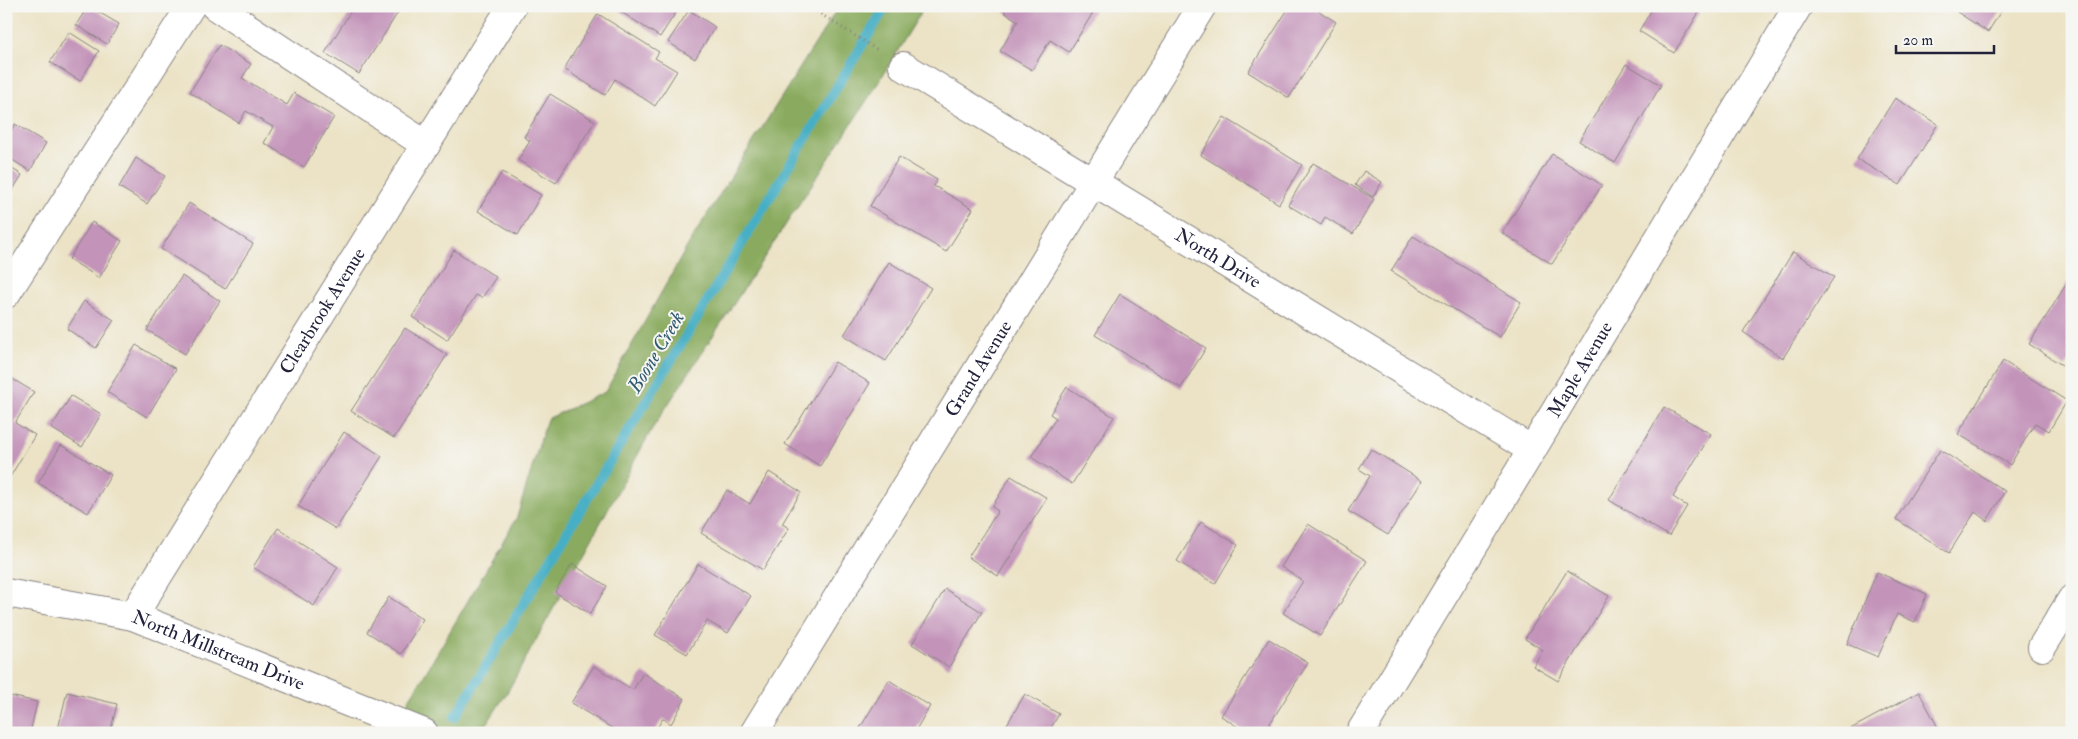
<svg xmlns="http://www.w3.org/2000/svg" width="2078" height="739" viewBox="0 0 2078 739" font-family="'IM FELL Double Pica',serif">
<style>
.forest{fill:#8aab5f;stroke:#56664d}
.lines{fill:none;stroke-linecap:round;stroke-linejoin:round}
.stream{stroke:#46afc5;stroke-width:10}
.building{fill:#c393b9}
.street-casing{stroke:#878280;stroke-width:30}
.path{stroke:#878280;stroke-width:3;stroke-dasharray:1 4;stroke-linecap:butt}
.street{stroke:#fff;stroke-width:28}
.labels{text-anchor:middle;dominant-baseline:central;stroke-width:4;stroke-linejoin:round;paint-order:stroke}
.street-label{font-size:19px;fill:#22223b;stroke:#f6f6f2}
.water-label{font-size:20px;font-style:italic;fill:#305a72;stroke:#f6f6f2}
</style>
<rect width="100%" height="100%" fill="#f6f6f2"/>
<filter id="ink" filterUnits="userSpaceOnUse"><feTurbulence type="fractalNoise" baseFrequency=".02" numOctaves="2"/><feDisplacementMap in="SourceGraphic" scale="10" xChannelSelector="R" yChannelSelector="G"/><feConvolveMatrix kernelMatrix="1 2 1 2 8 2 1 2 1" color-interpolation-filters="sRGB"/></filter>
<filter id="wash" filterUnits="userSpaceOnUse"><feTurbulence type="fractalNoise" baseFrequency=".0096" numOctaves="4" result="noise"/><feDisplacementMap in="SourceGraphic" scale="20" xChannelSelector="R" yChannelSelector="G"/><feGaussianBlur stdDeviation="1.12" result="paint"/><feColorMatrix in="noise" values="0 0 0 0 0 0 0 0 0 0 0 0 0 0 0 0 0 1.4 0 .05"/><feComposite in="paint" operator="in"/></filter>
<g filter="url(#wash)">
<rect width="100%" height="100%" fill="#ece3c6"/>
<path class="forest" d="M839,6H925L875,88L652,429L508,691L481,733H387L422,679L517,517L547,419L605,392L691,240Z"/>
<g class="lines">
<path class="stream" d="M455,717L886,6"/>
</g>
<g id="blocks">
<path class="building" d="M88,6L119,24L107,44L76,25Z
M354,6H402L359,74L325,53Z
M612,6H680L660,37Z
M1007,6H1097L1069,52L1050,40L1032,70L1000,51L1018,21L1004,12Z
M1290,6H1311L1336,22L1289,98L1248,72Z
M1654,6H1703L1674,53L1639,31Z
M1961,6H2004L1988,32L1957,12Z
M689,10L715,27L695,59L668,42Z
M598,14L659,52L655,58L677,71L655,106L615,79L605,95L564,69Z
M69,32L99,51L80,81L50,62Z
M219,45L251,64L242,78L287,105L294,93L334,117L304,167L264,143L273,127L246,111L239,123L190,92Z
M1626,64L1661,85L1615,163L1579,141Z
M550,94L595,121L556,183L518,160L530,141L524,137Z
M1895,98L1938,124L1900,185L1857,159Z
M1224,117L1302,165L1279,204L1201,155Z
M15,124L46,143L30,171L6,156V139Z
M1552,154L1602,185L1552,264L1502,233Z
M899,157L937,180L934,186L973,209L946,252L870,206Z
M136,158L165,176L147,204L119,187Z
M1313,163L1374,199L1353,234L1325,217L1321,225L1288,205Z
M6,165L22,175L6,201Z
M1364,171L1382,182L1373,197L1355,185Z
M502,172L541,195L518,235L478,211Z
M189,203L253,244L225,289L161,249Z
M92,222L122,241L99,278L69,259Z
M1413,236L1521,302L1500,337L1391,271Z
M454,250L496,277L482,298L476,295L447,340L412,317Z
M1793,252L1834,277L1783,358L1743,332Z
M889,262L931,288L886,361L844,335Z
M2072,275V357L2065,367L2029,344Z
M182,276L220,301L185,354L147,330Z
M1120,294L1206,348L1181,388L1095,335Z
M84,301L114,320L96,348L67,329Z
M405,328L447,355L394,438L351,411Z
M136,345L176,369L147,417L107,392Z
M2003,361L2067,401L2049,431L2035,423L2010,465L1958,434Z
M835,362L870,383L820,466L785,444Z
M6,375L34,392L15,423L35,435L10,477L6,475Z
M1067,387L1114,417L1072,484L1031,457L1056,418L1050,414Z
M71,396L101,414L82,447L51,428Z
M1664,407L1711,434L1673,497L1687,506L1669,536L1609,500Z
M344,432L382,456L336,529L298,506Z
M61,445L111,475L88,513L38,483Z
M1371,449L1422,481L1388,535L1348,511L1370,476L1359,469Z
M1940,450L2005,491L1987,521L1975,512L1949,553L1896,519Z
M769,472L801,492L782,524L789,528L763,570L701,533L727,490L750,504Z
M1011,476L1047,498L998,576L968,557L998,511L992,507Z
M1201,522L1238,545L1215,584L1177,561Z
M1308,524L1367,561L1320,636L1283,613L1303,581L1281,567Z
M278,528L338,567L314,606L253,567Z
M572,564L607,586L590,614L555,592Z
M698,564L751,596L728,633L707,621L687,654L655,635Z
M1567,571L1609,596L1558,681L1533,666L1543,650L1525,639Z
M1877,572L1927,594L1915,622L1897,614L1878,657L1847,644Z
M945,589L982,612L949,667L912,644Z
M389,597L423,619L401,654L367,632Z
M1269,639L1308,663L1264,733H1247L1221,716Z
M594,666L633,690L643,673L685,699L671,724L663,718L654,733H620L571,703Z
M889,680L930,706L914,733H857Z
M67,692L117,704L110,733H57Z
M1919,692L1940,731L1936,733H1843Z
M1025,694L1059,714L1048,733H1018L1006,726Z
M6,695L37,702L30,733H6Z"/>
</g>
</g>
<g filter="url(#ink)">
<use href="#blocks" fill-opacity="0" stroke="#878280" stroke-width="1"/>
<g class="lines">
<defs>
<g id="street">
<path d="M215,6L426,145"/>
<path id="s1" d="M903,66L1532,450"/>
<path d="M6,294L191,6"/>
<path id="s2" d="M6,593L133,616L424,733"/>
<path id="s3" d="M133,616L512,6"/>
<path d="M2042,647L2072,599"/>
<path id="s4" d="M754,733L1202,6"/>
<path id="s5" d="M1360,733L1532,450L1798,6"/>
</g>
</defs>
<use href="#street" class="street-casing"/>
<path class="path" d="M808,6L879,51"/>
<use href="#street" class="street"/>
</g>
</g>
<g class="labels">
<g class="street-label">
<text stroke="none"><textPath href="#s1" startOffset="369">North Drive</textPath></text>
<text stroke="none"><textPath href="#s3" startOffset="359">Clearbrook Avenue</textPath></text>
<text stroke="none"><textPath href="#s4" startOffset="428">Grand Avenue</textPath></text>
<text stroke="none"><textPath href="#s5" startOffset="425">Maple Avenue</textPath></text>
<text stroke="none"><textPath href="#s2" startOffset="221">North Millstream Drive</textPath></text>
</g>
<g class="water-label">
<text transform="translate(656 352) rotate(-59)">Boone Creek</text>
</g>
</g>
<rect width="2078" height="739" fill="none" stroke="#f6f6f2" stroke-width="25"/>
<path d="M1896 45v8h98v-8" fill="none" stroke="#22223b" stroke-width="2.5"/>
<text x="1903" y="45" font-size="15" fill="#22223b" stroke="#f6f6f2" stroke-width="4" paint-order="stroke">20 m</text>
</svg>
